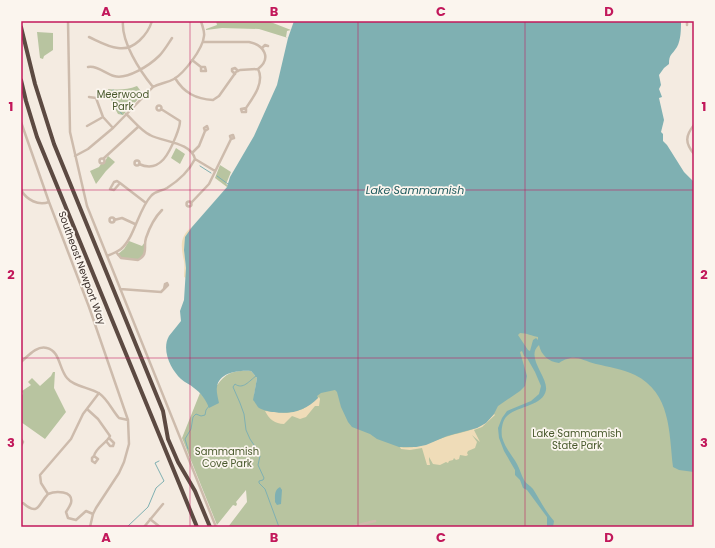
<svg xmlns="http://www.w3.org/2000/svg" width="715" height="548" viewBox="0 0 715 548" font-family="Poppins,sans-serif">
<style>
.green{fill:#b8c4a0}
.sand{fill:#efdcb8}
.water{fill:#7fb0b2;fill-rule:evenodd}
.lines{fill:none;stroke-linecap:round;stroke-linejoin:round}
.stream{stroke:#7fb0b2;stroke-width:1}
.minor{stroke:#cdbbac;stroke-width:2.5}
.highway{stroke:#5c4a42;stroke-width:4}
.grid{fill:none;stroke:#c2185b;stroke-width:1;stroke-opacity:0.55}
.labels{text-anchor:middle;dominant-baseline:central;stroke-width:3.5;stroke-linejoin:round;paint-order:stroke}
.park-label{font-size:10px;fill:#4a5a2e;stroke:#fbf5ee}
.street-label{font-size:10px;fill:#3b302b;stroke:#fbf5ee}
.water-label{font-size:11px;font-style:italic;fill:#1f5a5e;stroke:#fbf5ee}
.neatline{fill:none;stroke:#c2185b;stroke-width:1.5}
.grid-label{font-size:13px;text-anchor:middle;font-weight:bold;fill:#c2185b}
</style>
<rect width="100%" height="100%" fill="#f4ebe1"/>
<path class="green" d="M216,21H268L291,30L287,31L286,37L288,38L259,29L222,28L206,30V29L217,25Z
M37,32L53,33V50L44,56L43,59L40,58Z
M137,86L143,94L123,115L118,114L112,103L108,89C118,90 127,90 137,86Z
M176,148L185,154L180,164L171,158Z
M108,156L115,162L106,171L96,184L90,171L99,167L101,164L104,163Z
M220,165L231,172L226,184L228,185L227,187L215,178Z
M129,241L142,246L145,242V252L139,260L121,258L117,255L124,249Z
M507,328L644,363L694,462V527H228L247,502L246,490L236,502L237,504L236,506L233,505L217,525L182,438L200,393L206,400C222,381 222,369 251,371L257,378L254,396Z
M53,372H55L54,388L66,412L45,439L21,422V396L23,394L22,391L31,385L28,382L32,378L40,386L51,376Z"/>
<path class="sand" d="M192,227C179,248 187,256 186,278L184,277C184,272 185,266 184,261C181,248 179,236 192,227Z
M319,397L320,399L319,406H315L306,417L300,419L292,416L284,424C275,424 269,419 265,411L287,413L303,409Z
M494,414L495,415L482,427L474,430L480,442L472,435L477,442L475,448L468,451L467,453L468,455L466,456L460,455L459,459L456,460L454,458L453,460L449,461L448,463L446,462L440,465L433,464L429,457V460L430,465H427L422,448L410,450L401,449L400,447C418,450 433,440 449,436C461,432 474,431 485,423C488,421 491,417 494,414Z"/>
<path class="water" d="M294,21H681C681,29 681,40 677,47C672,55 669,54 669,64L664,68L659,75L661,85L659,89L662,97L659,98L664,120L661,132L663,134V141L667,145L684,172L694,182V472L679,470L673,467C669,432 671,393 635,375C623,369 609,367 596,364C580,360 575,353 559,363C549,362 541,355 539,345C525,357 548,377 546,390C543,407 515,406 506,417C502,422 501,431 502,437C505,448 512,455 517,464C520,469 521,475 524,480C526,484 530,485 533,489C540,500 545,511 554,521L553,527H547V517L527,490L523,488L520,480L515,475V470L504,451L499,438L498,428L502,418L507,411L531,401L539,394L541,386L535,372L527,358L524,356L522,351L520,352L527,376L525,386L520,391L498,406L494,414L486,423L477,428L447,436L426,445L416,447H399L377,439L370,434L352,427L348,422L341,407L337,392L335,390L321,393L317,396L318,398C306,410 292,415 274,412C270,412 263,410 259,408C257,406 255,402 253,400L257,378L251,371C239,370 219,372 217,387C216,391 218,398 219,403L209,408C206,400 201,393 194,388C190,384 185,383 181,379C171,370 161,350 169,336C173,331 177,326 181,321L180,311L184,300L186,268L184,250L185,237L192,227L227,187L230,177L254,136L277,85L288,38ZM520,333C527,333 532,336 538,337V340L536,338L533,340L530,351L528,350L518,335Z
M280,487L282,490L281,504L277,505L275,502C275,496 274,490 280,487Z"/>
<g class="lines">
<path class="stream" d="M113,90C110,101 115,106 122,114
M200,166L211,173
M217,176L228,184
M256,376C249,381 243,390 235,384L233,387L240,403L244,414L246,430L250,439L254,445L256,454L260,456L258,465L264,478L263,480L259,481V483L265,489L279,527
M188,449L185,439L191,429L193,417L196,414L201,416L205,415L206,410L209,406
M127,527L148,507L156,488L164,481L155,463L159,461"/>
<path class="minor" d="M68,21L70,132L87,206L216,527
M123,21C121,42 140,71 153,87
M687,21V25
M89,37C98,41 108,47 118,48C134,51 148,34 152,21
M203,42H249C264,45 272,58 258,69
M262,48L265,45L268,46
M192,60L201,67V71H206L205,67H201
M88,67C97,65 106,74 114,76C127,80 150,65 159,56C164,51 168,44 172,38
M235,74L232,71V69L235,68L238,71
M175,78C184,93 196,99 213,100L219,96L236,72L240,70L258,69
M89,97L96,98L103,117L113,128
M156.5 108a2.5 2.5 0 1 1 5 0a2.5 2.5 0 1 1-5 0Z
M246,108V112H242L241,109L246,108C253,98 265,82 258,69
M126,114C134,121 141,131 150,135C163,142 191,142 195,159L215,171
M21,122L49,202L89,307L128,420L129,444L124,462L119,473L96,508L93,514L90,527
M694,125C685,136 685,143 694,154
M87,126L103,117
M192,153L199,146L205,131L204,128L207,126L208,129L205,131
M75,156L88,149L113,128L153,87C160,83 167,83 174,79C184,73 203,49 204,36C205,31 202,26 201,21
M99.5 161a2.5 2.5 0 1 1 5 0a2.5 2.5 0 1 1-5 0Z
M103,159L138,127
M134.5 163a2.5 2.5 0 1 1 5 0a2.5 2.5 0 1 1-5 0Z
M139,164C161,174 170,151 176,136C178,131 180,126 180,121L161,109
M120,183L114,190L110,189L114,182L117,181L120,183L146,203
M21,190C27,200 38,206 49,202
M186.5 204a2.5 2.5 0 1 1 5 0a2.5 2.5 0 1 1-5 0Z
M191,203L209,184L231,139L230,136L233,135L234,138L231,139
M109.5 220a2.5 2.5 0 1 1 5 0a2.5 2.5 0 1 1-5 0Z
M114,220L122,218L135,224
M116,252L121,258L138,260C149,254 143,247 146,238C149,229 155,217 162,210
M107,256C112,254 117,252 121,249C135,237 138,210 151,196C155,191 162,191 167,188C178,181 189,171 195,159
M120,289L161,292L168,285L167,283L165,284L164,289
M21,362C28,356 37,345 47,348C60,351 59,369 67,378C74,387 90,387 100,394C108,400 112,410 119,418L128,420
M87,409L98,419L110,436C106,444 96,447 94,456L92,458V461L95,463L98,459L94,456
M21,439L23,442L21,446
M106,441L110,446H113L114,443L109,438
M48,494L41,483L40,475L71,439L83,414L99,393
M23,503C39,517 38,504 48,494C55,491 74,490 71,503C70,506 68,509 66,512L68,518L76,520L86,511L93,514
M150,519L160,527
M144,527L163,504
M350,527L375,521"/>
<path class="highway" d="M21,27L35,84L54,144L163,411L168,439L178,462L195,491L210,527
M21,80L26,101L37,137L197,527"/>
</g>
<path class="grid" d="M190,21V527M358,21V527M525,21V527M21,190H694M21,358H694"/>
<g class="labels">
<g class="park-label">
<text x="123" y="94">Meerwood<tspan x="123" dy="12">Park</tspan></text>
<text x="577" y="433">Lake Sammamish<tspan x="577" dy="12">State Park</tspan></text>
<text x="227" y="451">Sammamish<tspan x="227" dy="12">Cove Park</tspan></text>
</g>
<g class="street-label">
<text transform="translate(82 268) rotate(70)">Southeast Newport Way</text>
</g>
<g class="water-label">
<text x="415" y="190">Lake Sammamish</text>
</g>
</g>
<rect width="715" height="548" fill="none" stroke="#fbf5ee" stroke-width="44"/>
<rect x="22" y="22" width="671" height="504" class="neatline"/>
<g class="grid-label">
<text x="106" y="16">A</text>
<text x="274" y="16">B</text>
<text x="441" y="16">C</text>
<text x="609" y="16">D</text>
<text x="11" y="111">1</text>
<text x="704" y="111">1</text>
<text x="11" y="279">2</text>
<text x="704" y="279">2</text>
<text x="11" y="447">3</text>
<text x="704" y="447">3</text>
<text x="106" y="542">A</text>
<text x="274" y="542">B</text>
<text x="441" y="542">C</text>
<text x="609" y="542">D</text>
</g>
</svg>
